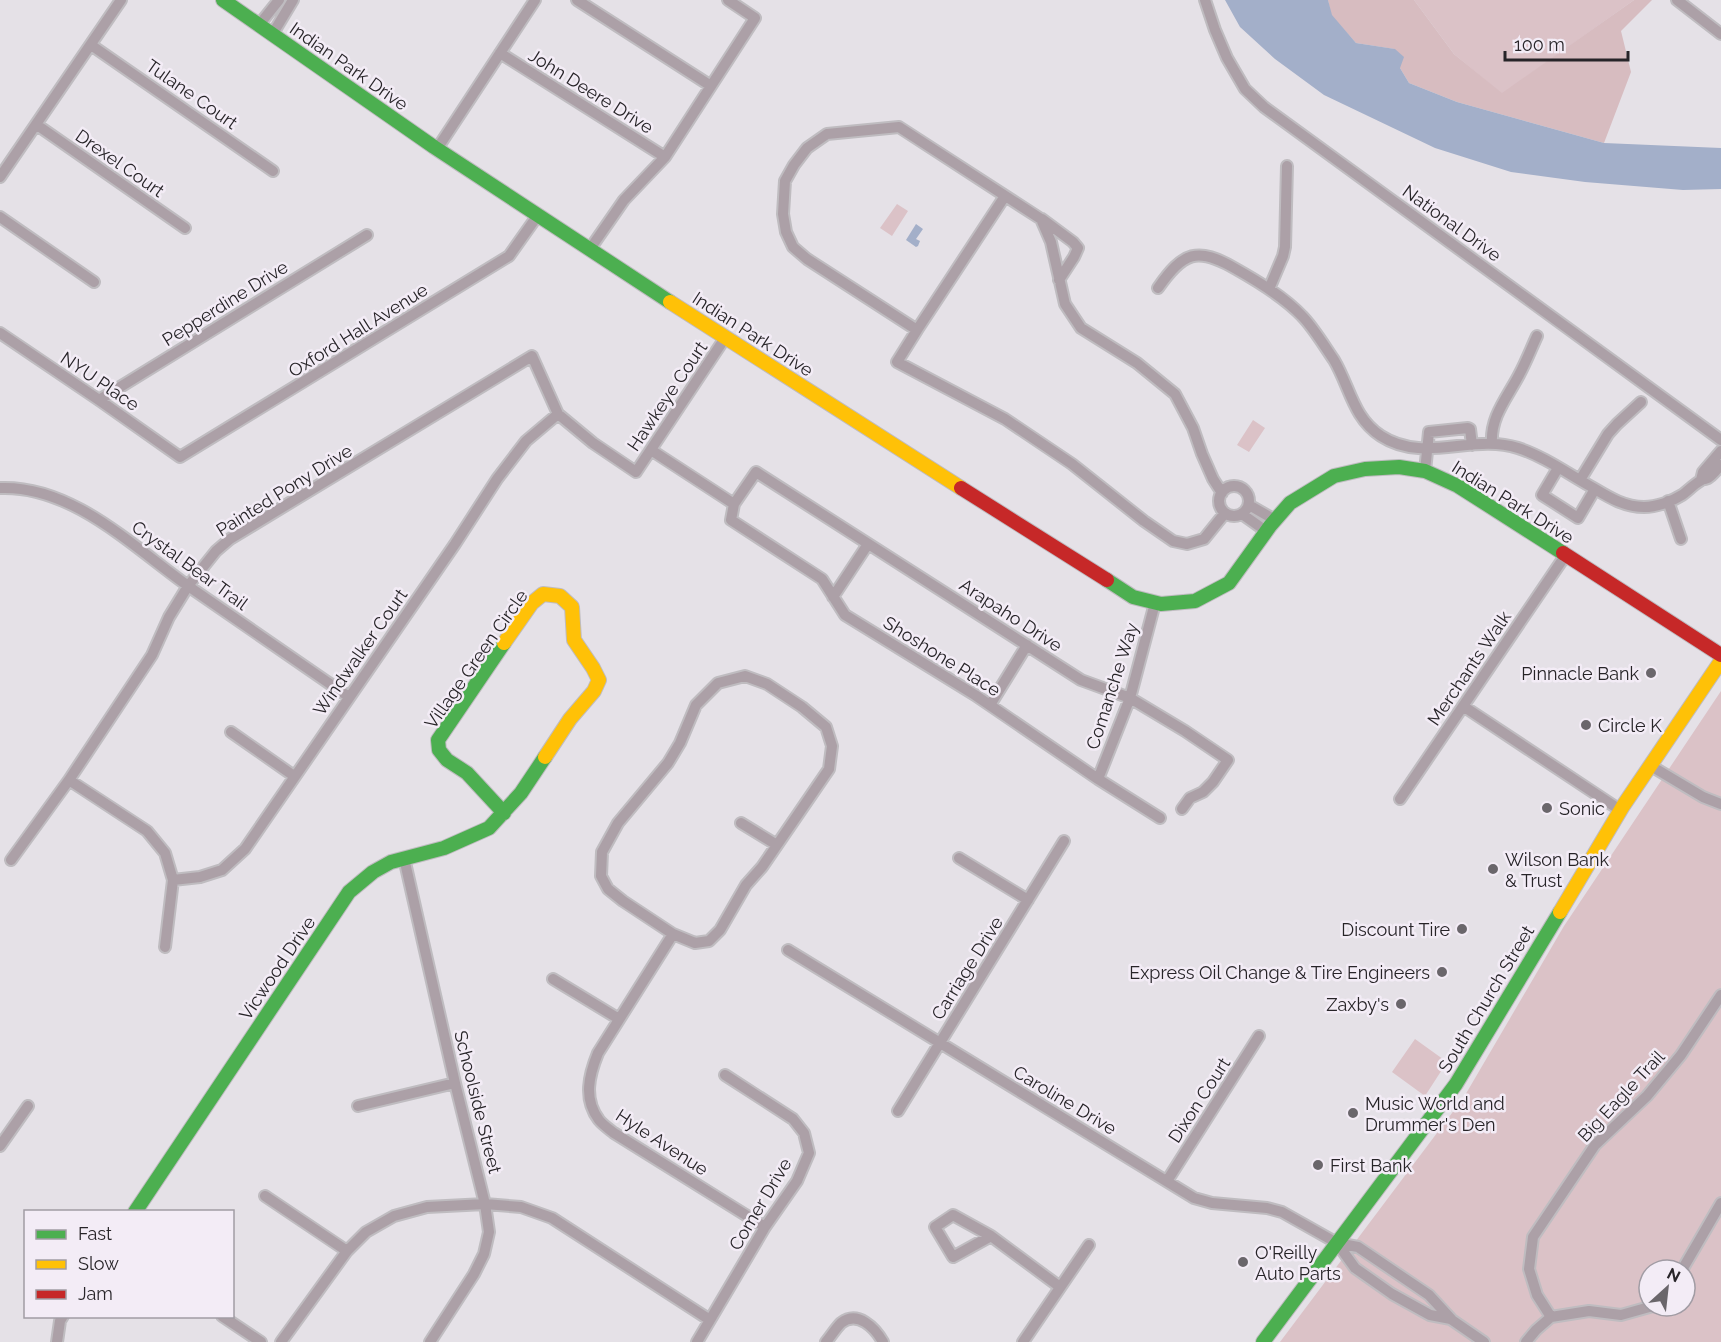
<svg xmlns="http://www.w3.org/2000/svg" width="1721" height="1342" viewBox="0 0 1721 1342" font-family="Raleway,sans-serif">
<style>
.green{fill:#dbc2c7;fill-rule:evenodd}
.forest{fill:#d7bcc0}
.water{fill:#a3afc9}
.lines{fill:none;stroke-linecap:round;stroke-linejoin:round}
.street-casing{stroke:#bfbcc0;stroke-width:14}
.fast-casing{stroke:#bfbcc0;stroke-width:16}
.slow-casing{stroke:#bfbcc0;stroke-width:16}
.jam-casing{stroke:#bfbcc0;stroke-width:16}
.street{stroke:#aca0a7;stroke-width:10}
.fast{stroke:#4caf50;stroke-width:14}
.slow{stroke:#ffc107;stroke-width:14}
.jam{stroke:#c62828;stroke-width:14}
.poi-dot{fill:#6a666b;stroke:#f3ecf6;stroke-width:2}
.labels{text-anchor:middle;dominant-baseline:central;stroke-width:5;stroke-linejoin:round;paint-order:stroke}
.street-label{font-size:18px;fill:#272428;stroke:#f3ecf6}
.poi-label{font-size:18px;fill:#272428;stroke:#f3ecf6;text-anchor:start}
</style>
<rect width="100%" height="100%" fill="#e5e1e7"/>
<path class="green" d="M1414,0H1634L1502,94L1454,54Z
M897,204L908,211L892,236L880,228Z
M1253,420L1265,428L1249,452L1237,445Z
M1721,691V1342H1280L1464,1097L1564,926ZM1649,1270H1685V1306H1649Z
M1415,1039L1447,1062L1425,1096L1392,1072Z"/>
<path class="forest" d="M1328,0H1414L1454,54L1502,93L1634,0H1652L1621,31L1631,72L1604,143L1457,102L1409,83L1400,68L1394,49L1356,43L1331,15Z"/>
<path class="water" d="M1225,0H1328L1332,15L1356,43L1395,49L1404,57L1400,68L1409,83L1457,102L1604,143L1721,148V189L1683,190L1585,182L1511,172L1435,148L1324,95L1275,59L1240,27Z
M916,224L923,229L916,239L920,241L918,246L916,247L906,240Z"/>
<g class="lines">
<defs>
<path id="street" d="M577,0L711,86
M1205,0L1215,30L1227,58L1245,89L1264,107L1721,440
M1677,0L1721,34
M259,25L279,0
M272,35L293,0
M91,45L273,171
M500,53L665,157
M37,125L185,228
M437,149L535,0
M0,177L121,0
M1005,196L917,330L897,362L1005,419L1072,464L1144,521L1173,541L1187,544L1204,539L1225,513
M0,217L94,282
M1042,219L1073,242L1078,248L1074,257L1059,280
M590,249L624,200L665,157L755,18L728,0
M1158,288C1183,252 1197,246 1236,269C1259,282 1284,297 1302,316C1313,327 1325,347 1334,360C1350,387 1353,418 1381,436C1424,464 1473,433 1518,448C1543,456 1567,473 1590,486C1607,496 1623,507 1644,507C1656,507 1671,502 1682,495C1688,491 1693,485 1700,481C1706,477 1701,481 1708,478C1713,475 1717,469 1721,465
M1269,289L1283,256L1285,247L1287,166
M917,330L807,259L793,247L786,232L783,214L785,181L794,165L807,148L827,134L899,127L1041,219L1051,242L1065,304L1081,328L1137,363L1175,394L1193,428L1202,454L1213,479L1222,493
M0,333L99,400L180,457L509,256L538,215
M99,400L367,235
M1492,444C1490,417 1507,398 1519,375C1526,362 1531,349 1537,336
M651,450L734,504
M1558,468L1542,495L1578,518L1595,489
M1425,471L1429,432L1468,428L1470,429L1472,445
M1580,480L1608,434L1617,424L1641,402
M1701,480L1703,472L1721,451
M1219 501a15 15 0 1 1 30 0a15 15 0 1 1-30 0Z
M0,488C73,485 134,548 191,588C243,624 296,660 349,697
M1668,501L1681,539
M1249,505L1275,520
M1242,514L1266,531
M833,597L868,544
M745,676L767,684L802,707L826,727L832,746L829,769L762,867L746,885L720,930L709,941L695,943L673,934L623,901L608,889L601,876L602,852L618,823L668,763L680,743L696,705L718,683Z
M990,705L1027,645
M1463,706L1620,810
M231,732L294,776
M1651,766L1703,797L1721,804
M1098,779L1130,698L1155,603
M69,780L147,831L165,853L173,880L165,947
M1400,799L1565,556
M1160,818L1098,779L975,695L845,615L822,579L731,520L734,504L756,472L1081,680L1130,698L1185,731L1228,760L1213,782L1203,792L1190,798L1182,809
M741,823L777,845
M404,858L455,1083L485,1204L489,1232L484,1254L474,1274L430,1342
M959,858L1028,900
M11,860L69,780L152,655L169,617L188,586L216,551L230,539L532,356L558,414L593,443L636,472L725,338
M173,880L200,877L222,870L245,849L455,544L497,479L526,441L558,414
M673,934L598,1053C589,1075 583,1099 599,1120C603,1125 609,1129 614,1133L765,1227
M788,950L1194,1198L1212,1203L1267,1208L1282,1212L1337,1243L1358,1247L1429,1295L1452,1320L1484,1342
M553,979L619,1019
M358,1106L455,1083
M898,1111L1064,841
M0,1146L28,1106
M1167,1181L1259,1036
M265,1196L347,1251
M991,1236L953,1215L935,1227L953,1257L991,1236L1060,1287
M1337,1243L1355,1268L1392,1294L1430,1315L1451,1319
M1682,1270L1721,1203
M222,1316L261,1342
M1551,1317L1537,1295L1529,1269L1533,1237L1595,1145L1647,1096L1681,1055L1721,995
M57,1342L60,1321L63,1316
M281,1342L347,1251L366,1232L394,1216L427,1207L485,1204L521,1207L552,1218L710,1320
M697,1342L765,1227L797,1181L809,1153L804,1133L793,1119L725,1075
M826,1342C831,1336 836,1328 841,1323C858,1310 875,1328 883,1342
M1023,1342L1089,1245
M1526,1342L1536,1330L1551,1317L1589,1311L1621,1315L1653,1306"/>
<path id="fast" d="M223,0L434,147L670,302
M1107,580L1133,597L1161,604L1195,601L1229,583L1270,526L1290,503L1334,476L1365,469L1399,467L1425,471L1458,486L1563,553
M504,813L467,773L447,760L439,750L438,740L504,643
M135,1212L349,892L373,872L391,862L444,848L489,828L521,793L545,757
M1263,1342L1456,1084L1560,912"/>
<path id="slow" d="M670,302L961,488
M504,643L532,603L543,594L560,596L572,607L574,640L593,668L599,680L594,691L570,719L545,757
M1560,912L1623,806L1721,661"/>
<path id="jam" d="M961,488L1107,580
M1563,553L1721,655"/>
</defs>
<use href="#street" class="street-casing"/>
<use href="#fast" class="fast-casing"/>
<use href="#slow" class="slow-casing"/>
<use href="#jam" class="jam-casing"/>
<use href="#street" class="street"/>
<use href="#fast" class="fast"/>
<use href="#slow" class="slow"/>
<use href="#jam" class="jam"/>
</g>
<g class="poi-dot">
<circle cx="1651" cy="673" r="6"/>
<circle cx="1586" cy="725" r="6"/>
<circle cx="1547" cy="808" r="6"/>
<circle cx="1493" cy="869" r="6"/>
<circle cx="1462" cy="929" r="6"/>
<circle cx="1442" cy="972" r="6"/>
<circle cx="1401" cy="1004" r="6"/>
<circle cx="1353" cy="1113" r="6"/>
<circle cx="1318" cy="1165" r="6"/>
<circle cx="1243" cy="1262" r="6"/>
</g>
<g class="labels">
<g class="street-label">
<text transform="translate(349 66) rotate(35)">Indian Park Drive</text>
<text transform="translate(591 91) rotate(32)">John Deere Drive</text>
<text transform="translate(192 94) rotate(35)">Tulane Court</text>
<text transform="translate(120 163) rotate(35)">Drexel Court</text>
<text transform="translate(1452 223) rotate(36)">National Drive</text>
<text transform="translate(225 303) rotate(-32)">Pepperdine Drive</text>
<text transform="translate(358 330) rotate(-32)">Oxford Hall Avenue</text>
<text transform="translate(753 334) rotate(33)">Indian Park Drive</text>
<text transform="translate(100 381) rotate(34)">NYU Place</text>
<text transform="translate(667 396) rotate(-56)">Hawkeye Court</text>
<text transform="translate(284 490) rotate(-32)">Painted Pony Drive</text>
<text transform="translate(1513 502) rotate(32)">Indian Park Drive</text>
<text transform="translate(190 565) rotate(36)">Crystal Bear Trail</text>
<text transform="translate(1011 615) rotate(33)">Arapaho Drive</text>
<text transform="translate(360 652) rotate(-55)">Windwalker Court</text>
<text transform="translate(942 656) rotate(32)">Shoshone Place</text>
<text transform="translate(476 659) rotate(-55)">Village Green Circle</text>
<text transform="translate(1469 668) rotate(-56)">Merchants Walk</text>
<text transform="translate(1112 686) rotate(-72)">Comanche Way</text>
<text transform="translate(277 968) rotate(-56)">Vicwood Drive</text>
<text transform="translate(967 968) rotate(-58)">Carriage Drive</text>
<text transform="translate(1486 999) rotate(-59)">South Church Street</text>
<text transform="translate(1621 1096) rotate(-47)">Big Eagle Trail</text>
<text transform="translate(1065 1100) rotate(31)">Caroline Drive</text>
<text transform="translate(1199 1100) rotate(-57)">Dixon Court</text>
<text transform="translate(478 1102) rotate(76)">Schoolside Street</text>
<text transform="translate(662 1142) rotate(33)">Hyle Avenue</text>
<text transform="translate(760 1204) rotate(-59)">Comer Drive</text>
</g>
<g class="poi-label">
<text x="1639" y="673" text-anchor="end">Pinnacle Bank</text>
<text x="1598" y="725">Circle K</text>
<text x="1559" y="808">Sonic</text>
<text x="1505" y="859">Wilson Bank<tspan x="1505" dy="21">&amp; Trust</tspan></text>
<text x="1450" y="929" text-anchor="end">Discount Tire</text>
<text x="1430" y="972" text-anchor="end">Express Oil Change &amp; Tire Engineers</text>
<text x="1389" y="1004" text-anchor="end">Zaxby's</text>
<text x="1365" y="1103">Music World and<tspan x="1365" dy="21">Drummer's Den</tspan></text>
<text x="1330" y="1165">First Bank</text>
<text x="1255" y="1252">O'Reilly<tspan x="1255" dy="21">Auto Parts</tspan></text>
</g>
</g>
<rect x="24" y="1210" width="210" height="108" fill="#f3ecf6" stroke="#a19ca4" stroke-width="1.5"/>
<rect x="36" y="1230" width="30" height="9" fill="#4caf50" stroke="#a19ca4" stroke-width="1.5"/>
<text x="78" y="1240" font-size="18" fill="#272428">Fast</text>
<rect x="36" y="1260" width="30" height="9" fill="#ffc107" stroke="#a19ca4" stroke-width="1.5"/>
<text x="78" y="1270" font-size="18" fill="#272428">Slow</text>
<rect x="36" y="1290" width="30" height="9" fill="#c62828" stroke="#a19ca4" stroke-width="1.5"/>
<text x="78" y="1300" font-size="18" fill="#272428">Jam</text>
<g transform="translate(1667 1288) rotate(27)"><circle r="28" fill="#f3ecf6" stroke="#a19ca4" stroke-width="1.5"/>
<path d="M0-4.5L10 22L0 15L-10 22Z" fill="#6a666b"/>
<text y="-9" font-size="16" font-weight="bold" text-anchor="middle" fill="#272428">N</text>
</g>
<path d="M1505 51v9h123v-9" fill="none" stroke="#272428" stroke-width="3"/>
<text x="1514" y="51" font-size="18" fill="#272428" stroke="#f3ecf6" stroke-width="4.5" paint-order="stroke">100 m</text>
</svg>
